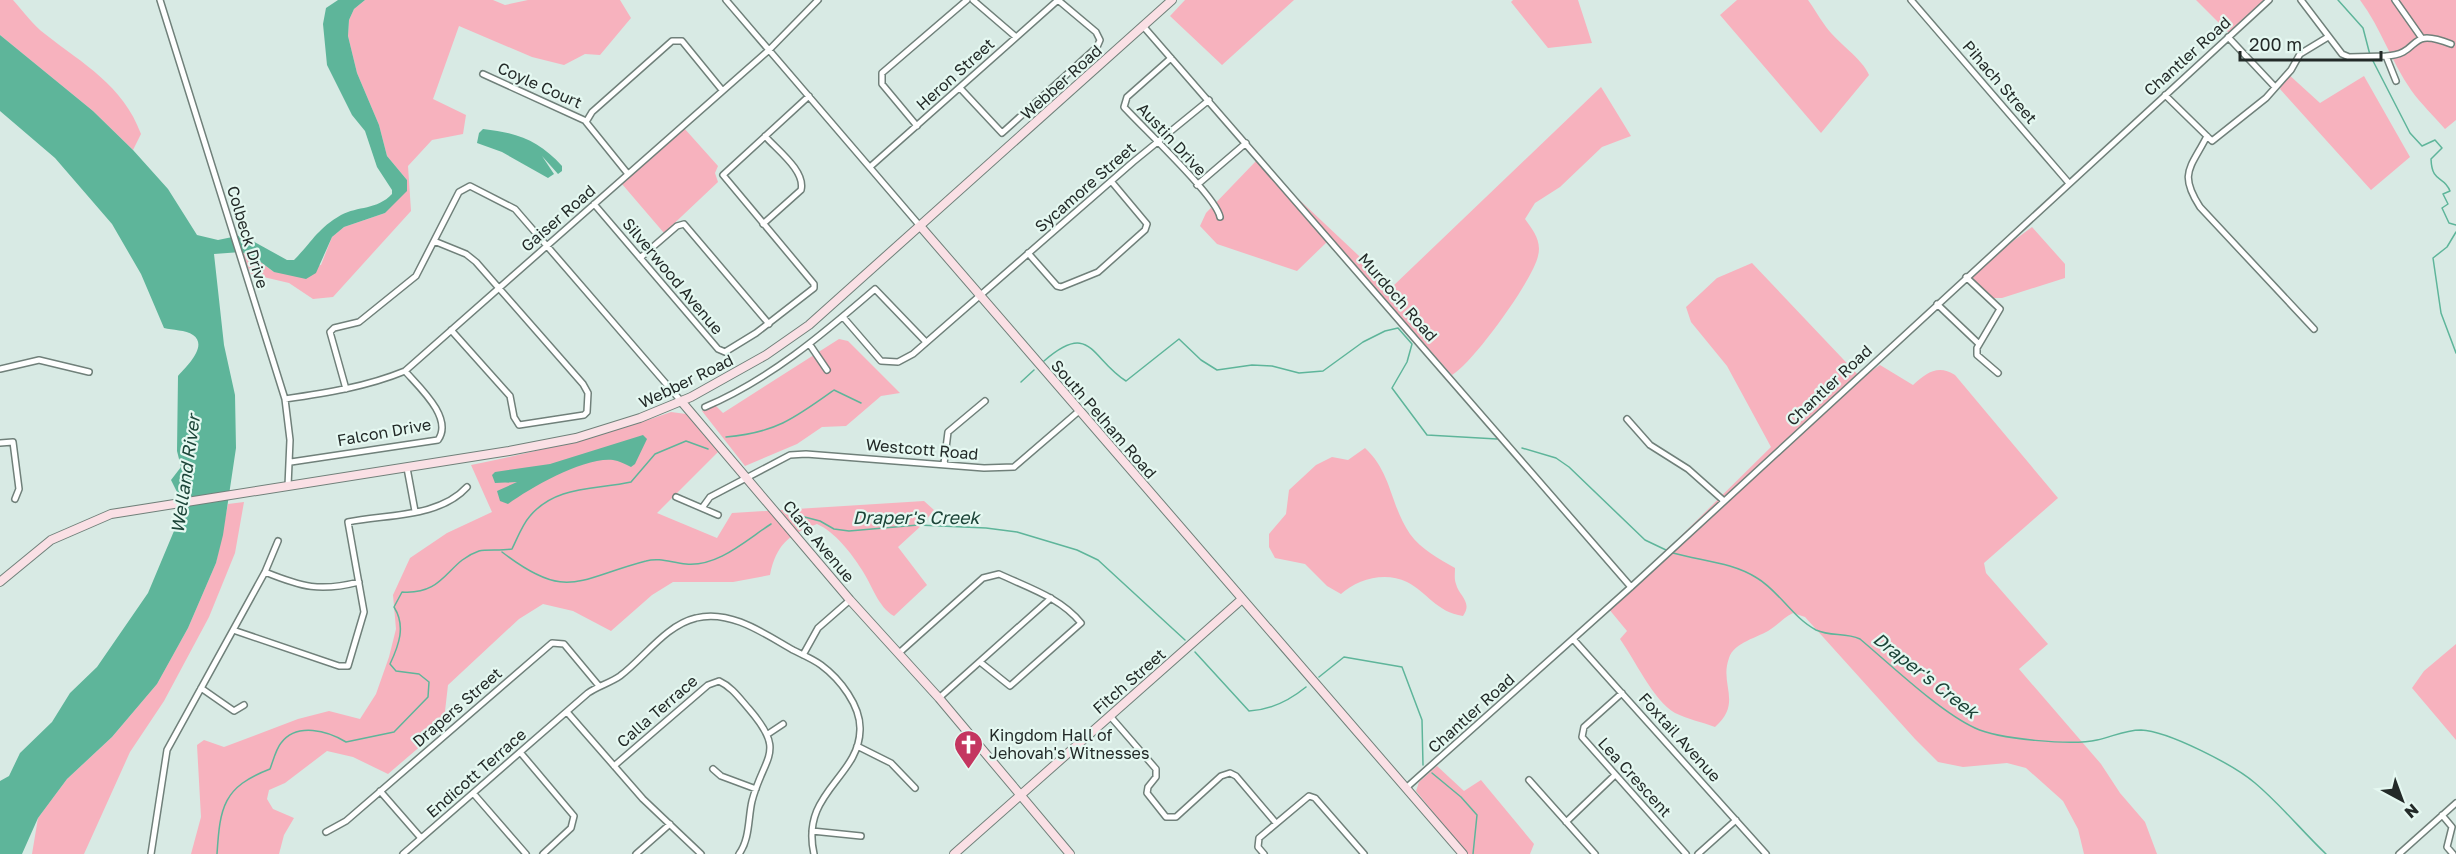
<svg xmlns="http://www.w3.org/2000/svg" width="2456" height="854" viewBox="0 0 2456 854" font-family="'Golos Text',sans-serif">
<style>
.green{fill:#f7b2be}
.water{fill:#5eb59a}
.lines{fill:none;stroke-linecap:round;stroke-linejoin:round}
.stream{stroke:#5eb59a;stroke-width:1.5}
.street-casing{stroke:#70807a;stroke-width:8}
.secondary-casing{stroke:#70807a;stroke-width:10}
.street{stroke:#fff;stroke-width:5}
.secondary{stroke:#fae0e5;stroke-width:8}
.labels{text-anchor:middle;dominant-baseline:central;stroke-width:4.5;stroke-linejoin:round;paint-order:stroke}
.street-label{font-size:16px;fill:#232a28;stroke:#e5f8f1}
.poi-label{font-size:16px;fill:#232a28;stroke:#e5f8f1;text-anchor:start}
.water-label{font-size:18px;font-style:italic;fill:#1c4438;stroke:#e5f8f1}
</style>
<rect width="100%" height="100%" fill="#d8eae4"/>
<path class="green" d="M0,0H13C23,11 33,25 45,34C83,64 123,85 141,134L133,150L93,111L0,35Z
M365,0H493L505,5L528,0H620L631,18L600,55L585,54L564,65L532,57L459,26L433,99L466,115L463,134L432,140L408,166L411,211L333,297L313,299L289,283L251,274L241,252L254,257L274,272L321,265L332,237L344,227L385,213L407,180L387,156L379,125L357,73L348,36L349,20L354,9Z
M1185,0H1294L1222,65L1170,16Z
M1513,0H1578L1592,43L1548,48L1511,2Z
M1737,0H1808C1814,8 1818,16 1824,24C1835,41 1863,59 1869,75L1821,133L1720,15Z
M2196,0H2271L2232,36Z
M2360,0H2456V120L2445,129C2434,116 2421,104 2411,90C2391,61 2381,28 2360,0Z
M2287,73L2320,103L2364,76L2410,157L2371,190L2280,89Z
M1601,87L1631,136L1602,147L1560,187L1535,203L1525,219C1533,230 1542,241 1538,256C1533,280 1473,363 1452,375L1330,239L1297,271L1217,244L1200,226L1206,213L1257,160L1392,287Z
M684,128L718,166L715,173L718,182L664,233L622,184Z
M2032,227L2065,264V278L2002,298H1986L1969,282L1982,264Z
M1752,263L1861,378L1880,365L1913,385C1926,373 1938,364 1955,375L2058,498L1984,563L1986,573L2048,644L2019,669L2101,764L2120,793L2145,822L2157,854H2084L2078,829L2063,801L2026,768L2007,763L1963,767L1938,762L1915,739L1805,617L1793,613C1783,618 1779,624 1771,629C1758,638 1734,642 1729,658C1719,685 1743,702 1715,727C1702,722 1687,719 1675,713C1653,700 1635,660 1620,639L1627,631L1608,608L1771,447L1727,366L1691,322L1686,307L1717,278Z
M839,339L848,341L900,393L881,396L846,426L822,427L797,444L745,466L702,411L715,405L723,413Z
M671,412L686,414L718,452L657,513L717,538L732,513L924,501L934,510L922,525L898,547L927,585L894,616C878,607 872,585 862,570C852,554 835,532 817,524C789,534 776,545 770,575L733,582H673L652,595L611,631L573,611L543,604L519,619L448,685L444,720L423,744L388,774L353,757L327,751L285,783L269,790L267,799L273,809L294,818L284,835L279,854H191L201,817L197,745L204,740L224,747L298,719L329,711L360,719L376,694L389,657L396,629L393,595L410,558L447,533L492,512L471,465C539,451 605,436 671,412Z
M1365,448C1392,473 1390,505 1410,534C1421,549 1439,559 1455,568C1455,573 1454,579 1456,584C1459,596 1473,602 1463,616C1436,612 1427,592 1407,582C1385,571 1357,579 1341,594L1327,586L1305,564L1275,558L1269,547V534L1286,514L1289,490L1316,465L1332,457L1348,460Z
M244,502L235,553L209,617L164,701L130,752L84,854H32L38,818L67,779L112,737L157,684L188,628L216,563L228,504Z
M2456,644V740L2412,688L2424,671Z
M1437,766L1464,791L1481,780L1534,844L1530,854H1467L1416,791L1419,782Z"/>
<path class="water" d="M338,0H365L354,9L349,20L348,36L357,73L379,125L387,156L407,180V191L385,213L344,227L332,237L316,273L306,279L274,272L254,257L241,252L214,254L224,345L235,395L236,448L223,535L216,563L188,628L157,684L112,737L67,779L38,818L22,854H0V781L9,776L20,753L52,722L70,693L97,667L148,593L179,519L182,502L171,480L181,467L177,451L178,376C185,368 209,346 193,335C186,330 172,330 164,328L141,274L112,224L55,158L0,111V35L93,111L133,150L168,189L197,235L218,240L242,235L287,260H294C312,242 317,229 341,215C358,206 377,210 392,194V190L377,167L365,131L352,115L327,65L323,24L326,8Z
M483,129C519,133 539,141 562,166V171L558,174L542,156L554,174L548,178L502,152L477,143L479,133Z
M643,435L647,439L635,464L631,467C625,464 619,461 613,460C584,457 532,487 508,504L500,501L497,491L517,482L495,483L492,475L495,472L550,464Z"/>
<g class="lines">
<path class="stream" d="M2338,0L2363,28L2370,55
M2372,59L2410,133L2422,146L2435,140L2442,148L2431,159C2432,184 2444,175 2450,191L2443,194L2448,204L2442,208L2449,223L2456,225
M2456,232L2447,247L2433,258L2441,313L2456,353
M1044,361C1091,320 1091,359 1126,381L1179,339L1201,360L1217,370L1252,365L1272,366L1299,373L1323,371L1363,342L1385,331L1398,328L1412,344L1407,362L1392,388L1427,435L1497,439
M1021,382L1034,370
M726,437C775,433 795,418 834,390L861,403
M1522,448L1556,458L1569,467L1645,540L1666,550
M793,514L820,521L834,529L849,531L918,525L986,528L1017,532L1077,550L1098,560L1185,640
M502,552C567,602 577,579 646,561C660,557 672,563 686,564C718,567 746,540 771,524
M1673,553C1701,561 1732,562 1757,578C1779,591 1793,618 1816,630C1831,637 1845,632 1860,639C1891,665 1940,712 1975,728C1998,739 2072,746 2097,740C2112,737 2124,730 2141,730C2168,731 2234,765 2255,783C2280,804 2302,831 2326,854
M1195,652L1249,711C1270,710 1290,700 1306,687
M1319,677L1344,657L1402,667L1422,720L1423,765
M1432,773L1461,797L1477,815L1473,854
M217,854C220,807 223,787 270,769C273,761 276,749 281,743C297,722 328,731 346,742L394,732L428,697L429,682L419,674L396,671L390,664C399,645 406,626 394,607L402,592C446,595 446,562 479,551C486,549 502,551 512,549C517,539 522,525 530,516C556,485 595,490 631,482L655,454L686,441L708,449"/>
<defs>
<path id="street" d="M160,0L285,399L290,440L288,486
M726,0L920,226
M973,0L1016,37
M1911,0L2068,182
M2301,0L2342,54L2349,57L2386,56L2396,81
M2395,0L2421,37
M1143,26L1631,587
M2228,37L2275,87
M2386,56C2423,54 2405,26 2451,44
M1171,58L1127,97L1124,107C1142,127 1216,196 1220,217
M483,74L586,121
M2165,95L2212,141L2266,98L2291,70L2300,54L2328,37
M917,126L882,84V73L967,0
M2207,136C2191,168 2178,173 2200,207L2314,329
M870,167L1058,0L1096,32L1100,40L1097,47L1002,133L960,88
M628,174L586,122L592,112L672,41H682L722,90
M1197,185L1246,143
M594,204L718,349L725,352L756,333L814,288V284L723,175L809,96
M763,224L801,190C806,171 776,149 765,136
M434,241L466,254L476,262L583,384L588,393L587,412L584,415L519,425L514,417L510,396L451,330
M1028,253L1057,286L1061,287L1098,272L1145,230L1147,224L1111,181
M640,258L677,226L684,224L769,324
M1966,277L2000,309L1977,348V355L1998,373
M1937,304L1978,343
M843,317L881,361L898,362L913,354L1133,162L1209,100
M810,345L827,370
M0,369L39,360L89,372
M346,389L330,332L334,328L359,322L416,276L459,192L470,186L515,209L681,401
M285,399C326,393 366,387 405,371L769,50L818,0
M705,407C769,380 823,334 875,289L925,341
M1627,419L1650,445L1688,469L1724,501
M0,443L13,442L19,489L15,499
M291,462L438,440C454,418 418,386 405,371
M944,464L948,432L985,401
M407,468L415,511
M676,497L718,515
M702,508L710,497L790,455L806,454L984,468L1014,467L1079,411
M265,572C302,587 320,592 359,582
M233,630L339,666H348L364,612L348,522C386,514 439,518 467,487
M1573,639L1766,854
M899,653L983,578L999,574C1029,588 1061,598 1081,623L1010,686L980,662
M803,655L818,628L850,600
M201,688L234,711L244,705
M1622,693L1584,727L1582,737L1686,854
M939,698L1051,598
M567,712L643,799L701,854
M1110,716L1156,769V777L1148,787L1147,793L1166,817H1176L1221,776L1230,773L1236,776L1276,823
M768,734L783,724
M857,746L891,763L915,788
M520,752L574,816L571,828L543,854
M614,766L708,685L719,681C732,687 740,699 749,709C787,753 764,755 752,801C748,818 750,839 739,854
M713,769L721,776L756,789
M1529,780L1595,854
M1406,788L1631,587L2269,0
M380,791L421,838
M473,793L526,854
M2442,815L2452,827L2447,847L2453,854
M1566,822L1615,775
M812,831L861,836
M326,832L346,821L552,643L564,644L599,686
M151,854L167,750L265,572L278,541
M403,854L588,693C598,686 610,683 620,676C644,658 666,625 696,618C730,609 765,634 793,650C803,655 813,659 821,665C840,679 861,706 860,730C859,778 800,792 814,854
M636,854L670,824
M1264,854L1258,847L1259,838L1309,796L1315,798L1364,854
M1698,854L1736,820
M2399,854L2456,803"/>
<path id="secondary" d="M921,227L1463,854
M681,401L850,600L939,698L1070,854
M0,582L51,540L111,514L509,451L576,438L640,418L691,397L766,355L809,325L1172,0
M954,854L1241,600"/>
</defs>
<use href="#street" class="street-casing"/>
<use href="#secondary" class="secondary-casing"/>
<use href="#street" class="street"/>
<use href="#secondary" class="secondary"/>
</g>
<defs>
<symbol id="church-pin" viewBox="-11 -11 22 30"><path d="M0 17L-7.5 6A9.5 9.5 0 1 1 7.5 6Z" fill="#c43660" stroke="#e5f8f1"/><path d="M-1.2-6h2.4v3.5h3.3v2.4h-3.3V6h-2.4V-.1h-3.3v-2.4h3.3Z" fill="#fff"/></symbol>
</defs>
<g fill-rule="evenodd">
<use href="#church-pin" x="952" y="728" width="33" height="45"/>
</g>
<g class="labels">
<g class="street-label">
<text transform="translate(2187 56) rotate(-42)">Chantler Road</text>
<text transform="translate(955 74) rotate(-42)">Heron Street</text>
<text transform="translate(1061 82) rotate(-42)">Webber Road</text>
<text transform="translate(2000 82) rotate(49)">Pihach Street</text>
<text transform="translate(540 85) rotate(24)">Coyle Court</text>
<text transform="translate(1172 139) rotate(47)">Austin Drive</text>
<text transform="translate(1085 187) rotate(-41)">Sycamore Street</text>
<text transform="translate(558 218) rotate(-41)">Gaiser Road</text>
<text transform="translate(248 237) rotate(73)">Colbeck Drive</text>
<text transform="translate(673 276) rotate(50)">Silverwood Avenue</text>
<text transform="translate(1398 297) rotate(49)">Murdoch Road</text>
<text transform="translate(686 381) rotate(-26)">Webber Road</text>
<text transform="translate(1829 385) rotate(-43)">Chantler Road</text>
<text transform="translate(1104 419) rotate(49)">South Pelham Road</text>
<text transform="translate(384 432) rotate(-10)">Falcon Drive</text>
<text transform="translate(922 449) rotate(5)">Westcott Road</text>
<text transform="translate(819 541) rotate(50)">Clare Avenue</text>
<text transform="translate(1129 681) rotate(-41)">Fitch Street</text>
<text transform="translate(457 707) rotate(-41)">Drapers Street</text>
<text transform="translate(657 711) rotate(-41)">Calla Terrace</text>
<text transform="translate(1471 713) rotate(-42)">Chantler Road</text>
<text transform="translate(1680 737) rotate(48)">Foxtail Avenue</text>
<text transform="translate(476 773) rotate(-41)">Endicott Terrace</text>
<text transform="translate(1635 777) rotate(48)">Lea Crescent</text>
</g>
<g class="poi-label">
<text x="989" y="735">Kingdom Hall of<tspan x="989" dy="18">Jehovah's Witnesses</tspan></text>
</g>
<g class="water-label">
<text transform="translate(185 474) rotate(-82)">Welland River</text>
<text x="916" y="517">Draper's Creek</text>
<text transform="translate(1926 675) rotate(38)">Draper's Creek</text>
</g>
</g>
<g transform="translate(2402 800) rotate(139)" stroke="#e5f8f1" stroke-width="4.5" paint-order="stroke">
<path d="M0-4.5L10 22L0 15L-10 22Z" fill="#232a28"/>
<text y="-9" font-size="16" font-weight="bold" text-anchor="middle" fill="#232a28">N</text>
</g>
<path d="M2240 51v9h141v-9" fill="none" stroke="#232a28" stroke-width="3"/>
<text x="2249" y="51" font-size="18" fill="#232a28" stroke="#e5f8f1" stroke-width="4.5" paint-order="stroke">200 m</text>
</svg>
